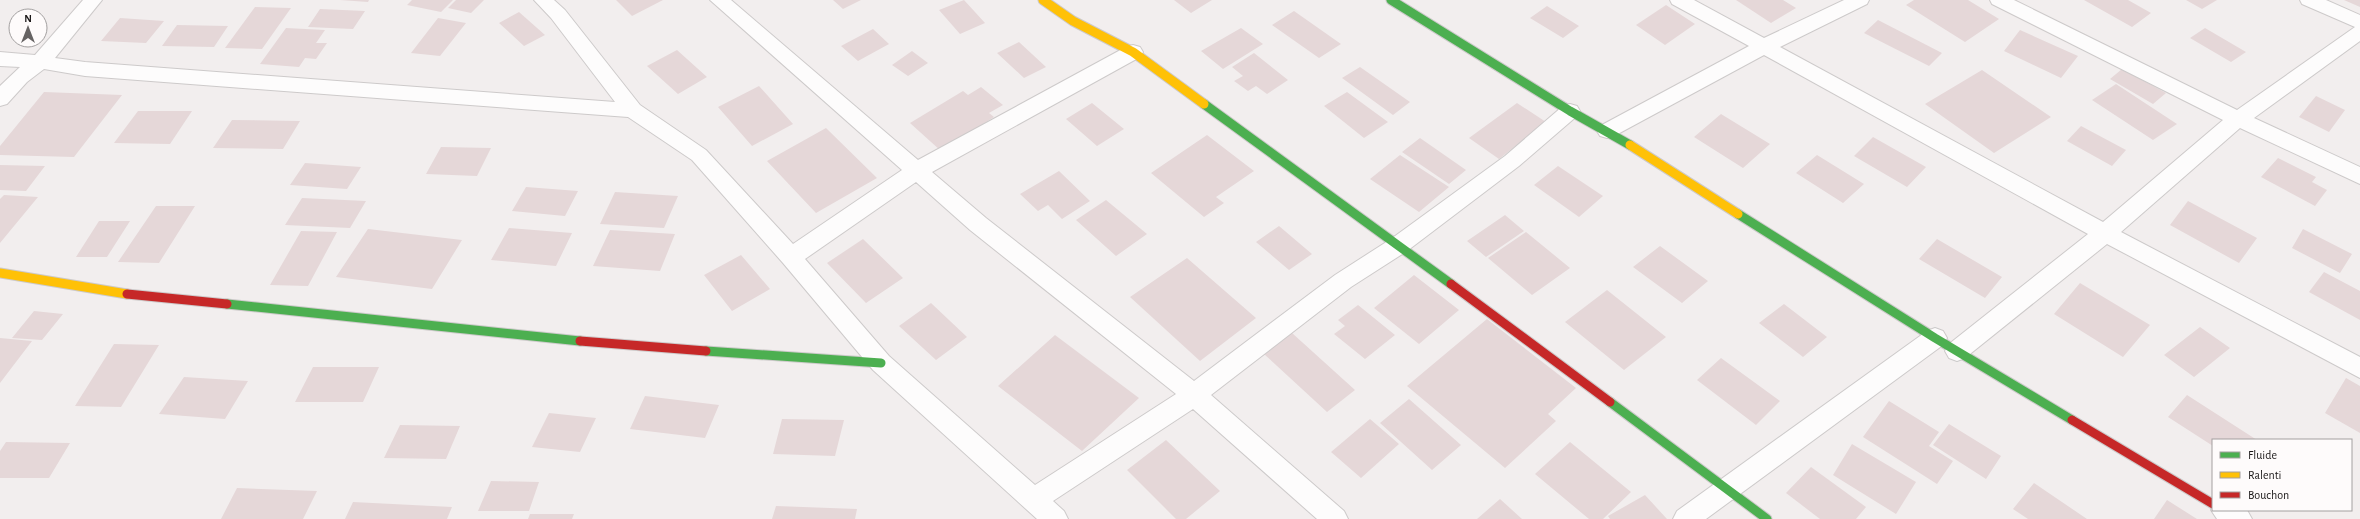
<svg xmlns="http://www.w3.org/2000/svg" width="2360" height="519" viewBox="0 0 2360 519" font-family="'Alegreya Sans',sans-serif">
<style>
.building{fill:#e5d7d8}
.lines{fill:none;stroke-linecap:round;stroke-linejoin:round}
.street-casing{stroke:#cdcaca;stroke-width:2}
.fast-casing{stroke:#cdcaca;stroke-width:11}
.slow-casing{stroke:#cdcaca;stroke-width:11}
.jam-casing{stroke:#cdcaca;stroke-width:11}
.street{fill:#fdfcfc;fill-rule:evenodd}
.fast{stroke:#4caf50;stroke-width:9}
.slow{stroke:#ffc107;stroke-width:9}
.jam{stroke:#c62828;stroke-width:9}
</style>
<rect width="100%" height="100%" fill="#f2eeee"/>
<path class="building" d="M340,0H369L368,2Z
M412,0H453L441,12L407,5Z
M456,0H484L471,13L448,8Z
M616,0H663L632,16Z
M833,0H861L843,9Z
M964,0L985,23L960,34L939,10Z
M1174,0H1212L1191,13Z
M1736,0H1783L1796,8L1771,23Z
M1914,0H1968L1999,19L1965,42L1906,5Z
M2084,0H2128L2151,13L2132,27Z
M2186,0H2217L2202,9Z
M2344,0H2360V7Z
M1666,5L1695,24L1665,45L1636,25Z
M1547,6L1579,26L1563,38L1530,18Z
M255,7L291,8L262,49L225,48Z
M320,9L365,11L353,29L308,27Z
M1294,11L1341,44L1319,58L1272,25Z
M519,12L545,35L524,46L499,23Z
M120,18L164,21L146,43L101,41Z
M438,18L466,23L440,56L411,53Z
M1878,20L1942,53L1929,66L1864,33Z
M177,25L228,26L214,47L162,46Z
M286,28L325,30L316,43H327L316,59L305,58L299,67L260,64Z
M1241,28L1263,44L1223,69L1201,51Z
M2205,28L2246,52L2231,62L2190,38Z
M873,29L889,44L858,61L841,46Z
M2020,30L2078,56L2061,78L2004,51Z
M1019,42L1046,67L1024,78L997,53Z
M677,50L707,77L678,94L647,66Z
M912,51L928,63L908,76L892,65Z
M1254,53L1288,80L1267,94L1256,86L1248,91L1234,81L1243,76L1232,67Z
M1360,67L1410,102L1393,115L1342,78Z
M2122,69L2166,93L2153,104L2110,79Z
M1982,70L2051,117L1994,153L1925,104Z
M2116,84L2177,124L2153,140L2092,100Z
M759,86L793,124L752,146L718,107Z
M981,87L1003,105L989,113L994,117L941,151L910,123L963,91L968,95Z
M44,92L122,95L74,157L0,155V146Z
M1347,92L1388,122L1364,138L1324,106Z
M2316,96L2345,110L2329,132L2299,117Z
M1092,103L1124,129L1097,146L1066,119Z
M1517,103L1546,122L1499,159L1469,138Z
M138,111H192L170,144L114,143Z
M1721,114L1770,144L1743,168L1694,137Z
M232,120L300,121L283,149L213,148Z
M2081,126L2126,150L2112,166L2067,141Z
M826,128L877,178L816,213L767,161Z
M1207,135L1254,171L1216,197L1224,203L1204,217L1151,173Z
M1873,137L1926,167L1907,187L1854,156Z
M1420,138L1466,170L1449,184L1402,152Z
M441,147L491,148L477,176L426,174Z
M1400,155L1449,187L1419,212L1370,179Z
M1817,155L1864,184L1843,203L1796,173Z
M2278,158L2316,177L2312,182L2327,190L2315,206L2261,177Z
M305,163L361,167L347,189L290,185Z
M0,165L45,166L26,191L0,190Z
M1558,166L1603,196L1579,217L1534,185Z
M1059,171L1090,201L1062,219L1048,205L1038,211L1020,194Z
M526,187L578,191L565,216L512,211Z
M615,192L678,196L664,228L600,224Z
M4,195L38,197L0,243V199Z
M302,198L366,201L350,228L285,225Z
M1106,200L1147,234L1116,256L1076,220Z
M2188,201L2257,238L2239,263L2170,225Z
M156,206H195L159,263L118,262Z
M1505,215L1524,231L1486,257L1467,241Z
M99,221H130L107,257H76Z
M1279,226L1312,254L1289,270L1256,242Z
M509,228L572,233L556,266L491,260Z
M368,229L462,240L432,289L336,277Z
M2303,229L2352,254L2340,273L2292,248Z
M610,230L675,234L660,271L593,266Z
M301,231L337,232L308,286L270,285Z
M1526,232L1570,268L1532,295L1488,258Z
M863,239L903,278L866,303L827,263Z
M1937,239L2002,277L1985,298L1919,259Z
M1660,246L1708,281L1682,303L1633,267Z
M741,255L770,289L732,311L704,275Z
M1187,258L1256,318L1200,361L1130,297Z
M2324,272L2360,291V320L2309,292Z
M1414,275L1459,310L1419,344L1374,308Z
M2080,283L2150,325L2123,357L2054,314Z
M1607,290L1666,337L1624,370L1565,322Z
M931,303L967,337L936,360L899,326Z
M1784,304L1827,337L1803,357L1759,323Z
M1358,305L1395,335L1365,359L1334,334L1345,326L1338,320Z
M34,311L63,314L42,340L12,338Z
M1487,319L1576,388L1548,414L1556,421L1505,468L1407,386Z
M2200,327L2230,348L2194,377L2164,355Z
M1292,333L1355,390L1327,412L1264,354Z
M1055,335L1139,398L1082,451L998,386Z
M0,338L32,341L0,383Z
M114,344L159,345L121,407L75,406Z
M1721,358L1780,401L1756,425L1697,380Z
M313,367H379L363,402H295Z
M184,377L248,381L225,419L159,414Z
M2346,378L2360,386V433L2325,413Z
M2187,395L2257,440H2213V446L2168,417Z
M645,396L719,405L705,438L630,429Z
M1409,399L1461,445L1432,470L1380,423Z
M1889,401L1939,432L1929,446L1953,461L1937,484L1863,437Z
M549,413L596,418L580,452L532,447Z
M782,419L844,420L835,456L773,454Z
M1370,419L1399,444L1361,478L1331,452Z
M1949,424L2001,456L1986,479L1933,445Z
M400,425L460,426L446,459L384,458Z
M1166,440L1220,491L1186,519H1176L1127,470Z
M6,442L70,443L49,478H0V451Z
M1570,442L1631,492L1603,519H1589L1535,474Z
M1852,444L1916,482L1896,514L1833,475Z
M1811,467L1866,507L1856,519H1820L1786,493Z
M491,481L539,482L529,511H478Z
M2034,483L2087,519H2028L2013,509Z
M237,488L317,491L303,519H221Z
M1645,495L1667,519H1610L1608,516Z
M1500,499L1522,519H1477Z
M2167,500L2197,519H2154Z
M353,502L452,507L447,519H345Z
M776,506L857,509L855,519H772Z
M530,514H574L572,519H528Z"/>
<g class="lines">
<defs>
<path id="street" d="M83,0H102L55,58L85,62L615,102L551,18L534,0H554L565,10L640,105L706,150L793,244L902,170L710,0H731L918,160L1126,47L1133,45L1140,47L1143,52L1140,57L932,172L986,218L1194,381L1335,275L1391,239L1505,156L1563,106L1570,104L1577,106L1580,111L1577,116L1519,166L1407,251L1351,287L1211,395L1344,511L1348,519H1317L1193,409L1053,501L1064,511L1068,519H1037L873,370L783,263L692,160L628,117L85,76L44,69L27,82L7,104L0,106V86L20,67L0,66V52L35,55ZM916,182L970,230L1176,394L1035,485L889,356L805,259Z
M1670,0H1694L1764,38L1844,0H1869L1867,4L1780,47L2103,222L2223,120L1992,4L1990,0H2014L2237,110L2355,27L2302,4L2300,0H2326L2360,15V41L2254,118L2360,167V184L2240,128L2121,232L2360,357V378L2107,244L1965,358L1957,361L1949,358L1945,351L1949,344L2088,234L1764,55L1614,136L1607,138L1600,136L1597,131L1600,126L1749,46L1672,4Z
M1935,328L1943,331L1947,338L1943,345L1706,519H1673L1677,511L1927,331Z
M2213,506V510H2247L2252,519H2217L2211,510Z"/>
<path id="fast" d="M1391,0L1570,111L1630,145
M1204,104L1451,284
M1738,214L1935,338L2072,420
M227,304L580,341
M706,351L881,363
M1610,402L1767,519"/>
<path id="slow" d="M1043,0L1073,21L1133,52L1204,104
M1630,145L1738,214
M0,273L127,294"/>
<path id="jam" d="M1451,284L1610,402
M127,294L227,304
M580,341L706,351
M2072,420L2213,504"/>
</defs>
<use href="#street" class="street-casing"/>
<use href="#fast" class="fast-casing"/>
<use href="#slow" class="slow-casing"/>
<use href="#jam" class="jam-casing"/>
<use href="#street" class="street"/>
<use href="#fast" class="fast"/>
<use href="#slow" class="slow"/>
<use href="#jam" class="jam"/>
</g>
<rect x="2212" y="439" width="140" height="72" fill="#fefbfb" stroke="#a3a0a0"/>
<rect x="2220" y="452" width="20" height="6" fill="#4caf50" stroke="#a3a0a0"/>
<text x="2248" y="459" font-size="12" fill="#1b1818">Fluide</text>
<rect x="2220" y="472" width="20" height="6" fill="#ffc107" stroke="#a3a0a0"/>
<text x="2248" y="479" font-size="12" fill="#1b1818">Ralenti</text>
<rect x="2220" y="492" width="20" height="6" fill="#c62828" stroke="#a3a0a0"/>
<text x="2248" y="499" font-size="12" fill="#1b1818">Bouchon</text>
<g transform="translate(28 28)"><circle r="19" fill="#fefbfb" stroke="#a3a0a0"/>
<path d="M0-3L7 15L0 10L-7 15Z" fill="#666363"/>
<text y="-6" font-size="11" font-weight="bold" text-anchor="middle" fill="#1b1818">N</text>
</g>
</svg>
